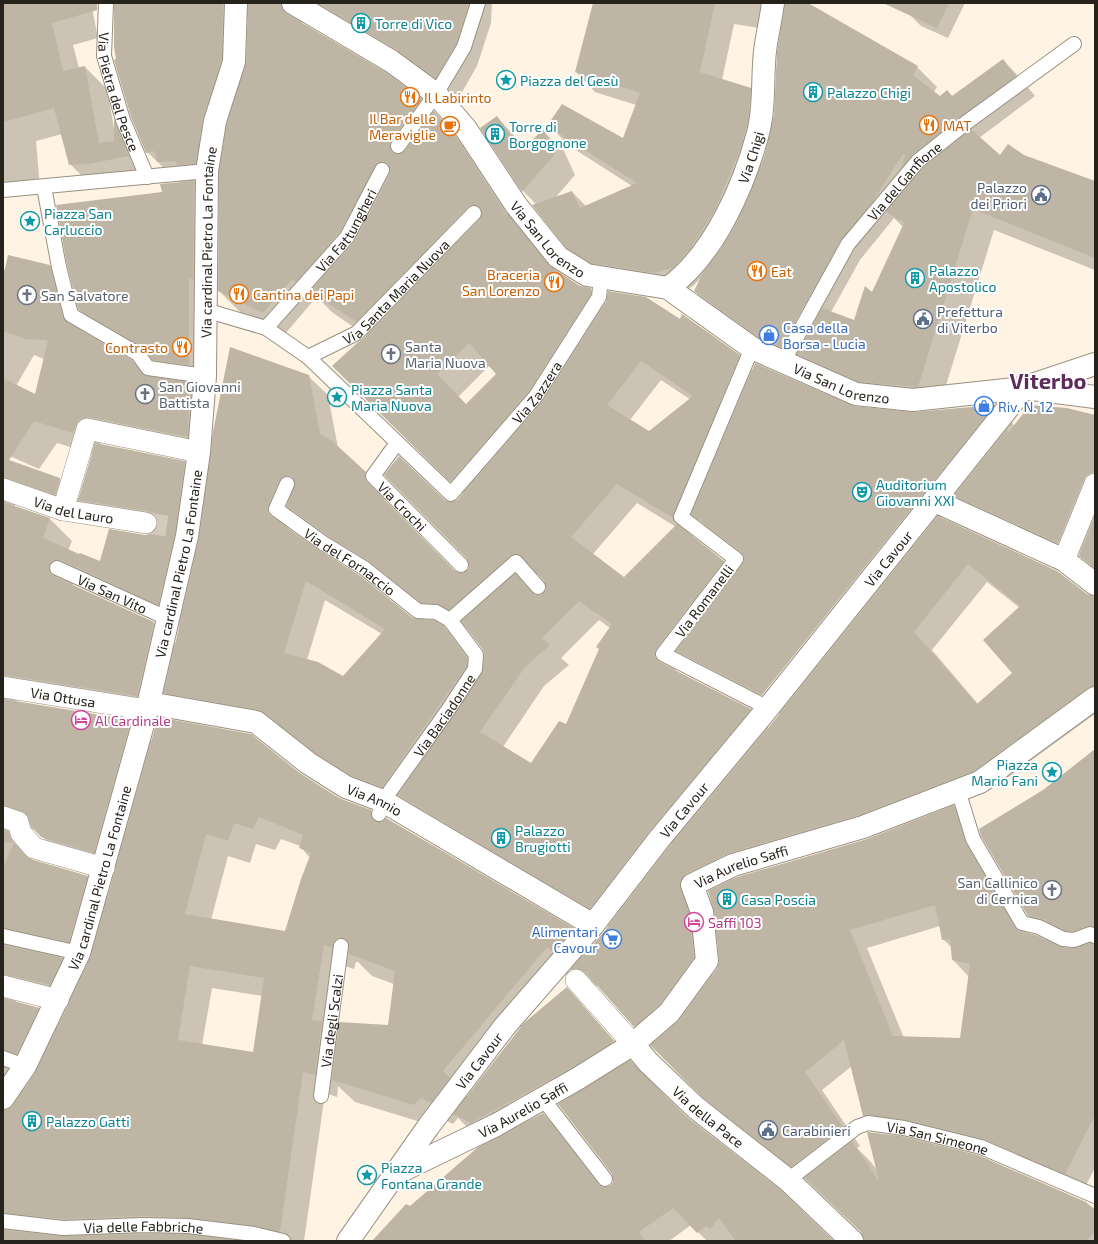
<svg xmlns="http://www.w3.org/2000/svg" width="1098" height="1244" viewBox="0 0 1098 1244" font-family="'Exo 2',sans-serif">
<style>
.shadow{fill:#0003;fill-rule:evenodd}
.building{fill:#bfb5a4;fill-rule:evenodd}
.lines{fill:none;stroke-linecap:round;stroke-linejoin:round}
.pedestrian-tunnel{stroke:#d4cabb;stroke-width:21;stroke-dasharray:21 10;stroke-linecap:butt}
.service-casing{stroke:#9a9080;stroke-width:16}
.pedestrian-casing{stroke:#9a9080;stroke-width:22}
.minor-casing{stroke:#9a9080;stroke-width:24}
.service{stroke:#fff;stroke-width:14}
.pedestrian{stroke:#fff;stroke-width:21}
.minor{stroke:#fff;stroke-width:22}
.labels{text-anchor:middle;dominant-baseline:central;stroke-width:4;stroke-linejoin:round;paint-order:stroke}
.culture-label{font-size:14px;fill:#0d838f;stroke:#fff;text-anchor:start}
.street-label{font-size:14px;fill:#26221c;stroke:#fff}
.food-label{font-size:14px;fill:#c56008;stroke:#fff;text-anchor:start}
.service-label{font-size:14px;fill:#4e5e75;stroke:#fff;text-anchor:start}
.worship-label{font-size:14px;fill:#5b616d;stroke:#fff;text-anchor:start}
.shop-label{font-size:14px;fill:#366cbe;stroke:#fff;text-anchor:start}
.hotel-label{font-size:14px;fill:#b23c85;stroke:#fff;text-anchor:start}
.town-label{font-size:22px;font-weight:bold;fill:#5d2c5d;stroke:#fff}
</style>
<rect width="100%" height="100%" fill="#fff4e3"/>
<path class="shadow" d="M3,3H91L98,38L73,45L79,68L85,67L107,89L114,128L115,122L136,142L150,178L92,186L70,164L62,134L36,141L40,188L3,190Z
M115,3H492L491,23L477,66L458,99L420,72L303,19L302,24L421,100L456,134L477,159L528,236L557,272L580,287L591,289L606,304L739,356L753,370L854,407L914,413L994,405L1015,426L1095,416V570L1079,554L1076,561L973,514L957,497L940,518L1087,595L1095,597V714L992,789L877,833L748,871L733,878L867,840L954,807L972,825L983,862L1026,933L1062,948L1074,949L1081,947L1062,937L1047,933L1028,915L1043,791L1095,750V1168L1083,1191L1002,1157L924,1137L888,1132L882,1133L864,1115L852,1066L822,1090L860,1146L857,1148L870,1161L878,1171L1086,1202L1095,1210V1241H865L863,1233L811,1183L723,1115L652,1046L598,986L590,987L569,968L522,1025L566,988L630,1058L471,1131L458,1118L453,1124L443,1119L437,1127L355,1102L338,1086L337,1097L325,1093L304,1241H3V459L60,479L80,499L93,454L57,443L39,469L3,453V270L50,266L72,288L83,333L132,361L147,377L175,381L158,364L101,331L79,309L163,193L180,183L147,152L117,59ZM249,16L247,63L243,74L245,24ZM219,171V291L241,313L285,334L314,300L318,303L320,300L333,313L367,336L355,388L464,494L458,501L449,503L445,501L468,559L470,568L463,574L455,572L386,503L384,499L385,493L338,448L328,395L308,376L210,452V405L188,383L210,386L217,185ZM34,355L44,359L36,395L16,386ZM490,365L497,374L466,405L458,397ZM661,380L691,400L649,432L630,420ZM973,428H976L760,700L758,699ZM112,439L211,459L207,485L185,462L100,445L101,442ZM17,502L77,516L81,502L102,522L157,531L150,535L145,536L101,562L68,551L72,541L50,519L14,507ZM637,503L676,527L624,578L593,554ZM294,512L307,526L442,622L457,623L468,628L484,650L486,656L483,674L464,647L444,627L412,619L287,529ZM699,520L713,535L745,559V561L736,574L723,561L692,537ZM538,574L545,581L547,590L540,596H536L522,582L530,575ZM83,582L180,626L176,645L154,623L72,585L75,583ZM987,582L1020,608L1013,673L978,704L932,650ZM325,600L382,634L343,677L307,660ZM599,620L610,628L567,726L532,765L503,747L544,686L569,665L561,658ZM684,658L698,671L780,714L769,728L750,710L675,671ZM165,693L184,712L279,729L372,795L419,815L609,927L591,947L573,929L382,822L371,811L339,799L301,774L159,718ZM28,697L159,718L152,742L131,721L15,702L21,698ZM24,827L36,830L64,859L115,874L108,898L87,877L33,861ZM281,839L300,846L310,858L285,933L211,920L228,856L250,863L256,844L275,850ZM708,890L715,911L720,960L718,968L712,977L704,892ZM940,926L943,939L952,948L953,960L969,977L961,1039L904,1038L867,948ZM60,957L89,963L82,978ZM356,962H358L372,976L394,984L389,1026L338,1038L335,1035L345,966L354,969ZM212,988L263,996L254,1053L202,1045ZM28,996L68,1006L58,1028L39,1008L15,1002L16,1000ZM520,1027L522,1028L468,1097L464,1094ZM24,1071L36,1074L26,1088L17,1080Z
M594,3H806L917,67L937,87L934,92L940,97L947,91L953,97L1003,60L1022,80L1035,96L979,138L1000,157L1024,156L1095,182V270L994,230L939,408L881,403L779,356L715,311L695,291L700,279L692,287L675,292L587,267L567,247L536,204L523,191L482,128L497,117L526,149L543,131L564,151L575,175L556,197L572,192L586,206L632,186L568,145L549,125L623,139L636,105L595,92L576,72ZM784,11L775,114L771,137L762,165L760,164L767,141L770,108L750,89L722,80L734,24L779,31ZM894,218L903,227L872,294L855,321L831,312L860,260Z
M915,3H965L948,38L921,26L910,15Z
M543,1114L561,1132L604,1188L610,1187L686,1117L832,1241H707L691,1225L669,1241H373L410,1208Z"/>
<path class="building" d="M3,3H97V10L52,23L63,71L85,66L99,143L114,141V119L129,156L88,164L69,165L54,108L3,122Z
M114,3H223L222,60L203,117L196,164L177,165L176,161L157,162L155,151L146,153L131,117L114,60L116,59L114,47Z
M248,3H281L282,9L287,14L384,71L422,99L391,141L390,145L393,153L397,154L405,151L434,111L456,137L505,212L503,215L507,213L551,267L580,286L591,288V294L529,391L450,482L332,366L357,343L363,339L480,219L482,211L480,207L472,205L468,207L356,322L310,291L355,241L390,174L389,166L386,163H378L340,232L296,282L292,279L263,313L218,291L219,172L227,124L246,63ZM469,343L496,374L466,404L437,374Z
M318,3H469L456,44L436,78L397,50Z
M593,3H715L700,72L751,88L748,121L740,150L714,212L690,249L676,265L673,268L654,273L591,263L566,248L532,205L572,191L580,208L637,183L547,126L562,104L623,138L640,93L575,72Z
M785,3H808L918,66L913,75L940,96L947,90L952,96L1003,59L1016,76L913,154L901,168L905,155L903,154L872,203L841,240L781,347L758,337L694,291L704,271L723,246L736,224L747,201L764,157L774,115L777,52Z
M883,3H949L937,28Z
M497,116L522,151L543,129L555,154L522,192L480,128Z
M971,129L1000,155L1008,144L1024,155L1095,181V258L973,209L918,387L859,382L797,354L822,308L854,320L865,286L872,292L904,223L887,212L888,209L924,167Z
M194,181L193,280L189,277V365L153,360L142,347L78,309L67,265L56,205L162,192L160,184Z
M8,255L50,265L63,317L67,322L132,360L144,375L189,382L188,437L89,417L79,420L73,433L34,421L9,460L60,478L55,495L3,477V378L35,394L48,340L25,339L3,331V278Z
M608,291L646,297L680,319L682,314L740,355L673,518L617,484L571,537L624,577L677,524L724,561L656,649L655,654L659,662L751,709L650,830L590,909L398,795L482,673L484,656L483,650L461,621L515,574L535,595H540L546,590L544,581L519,554L510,556L449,610L437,604L421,603L369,561L328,536L287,506L295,483L291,476H286L279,481L268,506V513L271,516L319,550L359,575L413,618L434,620L444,626L467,658V666L382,787L352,776L315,753L259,710L164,693L199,539L213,432L230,347L309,375L320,434L330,439L366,472L365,478L367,482L455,571L463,573L469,568L467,559L384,475L399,456L445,500L450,502L457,500L543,401L606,302ZM641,361L693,396L649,431L607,405ZM306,581L385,629L343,676L318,662L284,653ZM579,601L612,624L596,647L599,649L566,724L559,721L531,763L480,732L525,667L550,645L542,638Z
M755,363L854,406L914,412L995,405L762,695L676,651L744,560L741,552L691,514Z
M1030,405L1067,408L1095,415V472L1088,474L1084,479L1058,543L954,496L1007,430L1008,433Z
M95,443L185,461L175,534L158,605L61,560L52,561L49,565L50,573L53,576L154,622L137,696L3,675V502L50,518L43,538L79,554L80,553L100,561L109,529L145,535L150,534L155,531L158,525L157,518L153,513L148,511L78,500Z
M938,516L1057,571L1087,594L1095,596V686L1088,688L974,771L859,815L729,853L686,874L682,878L680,884L690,915L694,958L660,1004L634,1027L585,972L579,969H571L603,933L670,846L778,716ZM968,564L1020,606L983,640L1012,673L977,704L914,632Z
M1095,516V568L1079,556Z
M3,699L131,720L94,853L41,837L32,827L26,814L3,805Z
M158,717L251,734L301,774L339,798L371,810V816L376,822H381L386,818L574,928L553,952L547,947L443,1071L450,1078L431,1103L421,1098L414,1105L332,1080L339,1022L388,1025L395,971L349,954V943L342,938L335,941L332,948L324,945L312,1020L322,1021L315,1075L303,1072L280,1232L255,1226L189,1218L144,1216L63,1219L3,1213V1110L9,1109L13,1105L36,1071L90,958ZM259,817L303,835L299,848L311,853L301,879L285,931L185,914L206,834L228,841L234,823L253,829ZM190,966L264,978L253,1052L178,1040Z
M1095,749V927L1088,926L1073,931H1065L1043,919L1028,916L981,836L979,829L1043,790Z
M954,805L966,843L1017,930L1036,935L1062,947L1074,948L1090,943L1095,944V1115L1065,1174L983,1139L905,1120L869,1115L863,1116L844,1040L805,1072L843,1127L791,1167L703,1098L650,1045L679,1021L717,968L719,960L714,911L708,891L738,877L867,839ZM935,905L942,940L950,939L952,960L970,964L960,1038L893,1036L850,930Z
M3,830L8,831L12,841L30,859L88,876L69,942L3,928V867L14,843L3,842Z
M3,945L63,958L50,985L3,974Z
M567,987L614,1041L571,1068L471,1123L453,1114L524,1023Z
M3,998L39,1008L17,1054L3,1050Z
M630,1060L686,1116L780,1189L834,1241H736L719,1218L710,1229L706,1226L697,1233L673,1208L639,1232L645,1241H372L406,1204L410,1206L478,1147L543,1113L598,1184L602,1187L610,1186L613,1182L612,1174L558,1104Z
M867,1132L902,1136L978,1155L1086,1202V1203L1095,1209V1231L1086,1241H864L861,1232L804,1178L852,1141L879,1181Z
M3,1230L62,1236L144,1234H187L241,1241H3Z"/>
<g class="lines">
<path class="pedestrian-tunnel" d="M146,523L182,528"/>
<defs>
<g id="service">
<path id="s1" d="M106,3L104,56L123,120L147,177"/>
<path d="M398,146L436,94L464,47L478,3"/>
<path d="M44,187L59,267L71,315L138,354L148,368L205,376"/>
<path d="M3,190L207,171"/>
<path id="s2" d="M205,310L266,328L308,357L451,494L536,396L599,297L601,278"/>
<path id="s3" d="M266,328L347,237L382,170"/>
<path d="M752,348L681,517L736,559L663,654L768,708"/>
<path id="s4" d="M308,357L357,333L474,213"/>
<path id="s5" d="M784,363L790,349L848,244L918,161L967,122L1074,44"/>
<path id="s6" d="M397,443L373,476L461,565"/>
<path id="s7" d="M287,484L276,509L323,543L364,568L418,611L436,612L450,620"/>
<path id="s8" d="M57,568L169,619"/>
<path d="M958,790L973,839L1022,923L1039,927L1063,939L1074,940L1090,934L1095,936"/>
<path id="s9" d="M379,814L383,801L448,710L475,669L476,655L450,620L516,562L538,587"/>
<path d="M3,936L79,953"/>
<path d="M3,1058L25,1066"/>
<path id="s10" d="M321,1096L341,946"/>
<path d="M543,1099L605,1179"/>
<path id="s11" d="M788,1180L857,1127L868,1123L904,1128L981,1147L1095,1196"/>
<path id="s12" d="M3,1221L63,1228L144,1225L188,1226L254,1234L283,1241"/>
</g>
<g id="pedestrian">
<path id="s13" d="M3,489L63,510L146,523"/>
<path d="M63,510L87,429L199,452"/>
<path d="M1064,560L1095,484"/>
<path id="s14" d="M3,687L147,710"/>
<path d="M3,817L18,822L21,833L34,848L104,868"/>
<path d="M576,980L633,1044"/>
<path d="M3,986L58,1000"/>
</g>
<g id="minor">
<path id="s15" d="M293,3L391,61L436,94L466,129L516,205L558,257L587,275L668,288L752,348L856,394L913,400L1024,388L1095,397"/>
<path id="s16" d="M668,288C714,255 744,186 758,133C765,107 762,78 765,51C767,35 771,19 773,3"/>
<path d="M1029,386L1095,364"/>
<path d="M935,501L1064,560L1095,584"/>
<path id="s17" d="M149,703L256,722L308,763L346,787L383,801L593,925"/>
<path id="s18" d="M633,1044L648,1062L695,1107L788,1180L852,1241"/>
<path id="s19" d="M3,1098L25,1066L79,953L147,710L187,536L199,452L205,376L207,171L215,121L234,62L236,3"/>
<path id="s20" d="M397,1173L496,1125L577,1079L633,1044L669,1013L707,961L702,912L692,885L733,865L863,827L980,782L1095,698"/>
<path id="s21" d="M348,1241L428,1127L505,1026L593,925L660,838L768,708L1024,388"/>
</g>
</defs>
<use href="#service" class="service-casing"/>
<use href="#pedestrian" class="pedestrian-casing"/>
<use href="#minor" class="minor-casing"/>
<use href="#service" class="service"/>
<use href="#pedestrian" class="pedestrian"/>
<use href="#minor" class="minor"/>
</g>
<defs>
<symbol id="building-ring" viewBox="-11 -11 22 22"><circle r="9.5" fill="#fff" stroke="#0f9aa8" stroke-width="1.5"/><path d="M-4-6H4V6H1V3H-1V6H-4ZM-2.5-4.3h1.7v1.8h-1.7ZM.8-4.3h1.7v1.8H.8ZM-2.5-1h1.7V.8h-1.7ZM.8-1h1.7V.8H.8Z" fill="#0f9aa8"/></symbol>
<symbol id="sight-ring" viewBox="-11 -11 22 22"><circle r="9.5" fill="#fff" stroke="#0f9aa8" stroke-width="1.5"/><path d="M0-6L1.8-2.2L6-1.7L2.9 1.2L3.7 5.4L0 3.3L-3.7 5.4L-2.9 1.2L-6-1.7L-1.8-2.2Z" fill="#0f9aa8"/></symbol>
<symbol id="restaurant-ring" viewBox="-11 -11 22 22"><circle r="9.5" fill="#fff" stroke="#e8710a" stroke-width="1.5"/><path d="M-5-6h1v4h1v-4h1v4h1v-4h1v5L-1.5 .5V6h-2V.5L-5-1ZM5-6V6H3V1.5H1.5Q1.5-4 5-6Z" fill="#e8710a"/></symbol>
<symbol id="cafe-ring" viewBox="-11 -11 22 22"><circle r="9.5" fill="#fff" stroke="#e8710a" stroke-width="1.5"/><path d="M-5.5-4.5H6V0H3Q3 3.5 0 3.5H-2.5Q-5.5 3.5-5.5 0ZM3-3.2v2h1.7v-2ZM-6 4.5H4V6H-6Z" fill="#e8710a"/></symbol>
<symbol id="civic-ring" viewBox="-11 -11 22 22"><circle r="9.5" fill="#fff" stroke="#5c6f8a" stroke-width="1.5"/><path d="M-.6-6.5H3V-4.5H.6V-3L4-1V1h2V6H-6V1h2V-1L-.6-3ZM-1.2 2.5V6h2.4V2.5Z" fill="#5c6f8a"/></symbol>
<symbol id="church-ring" viewBox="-11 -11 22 22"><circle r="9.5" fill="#fff" stroke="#6b7280" stroke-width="1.5"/><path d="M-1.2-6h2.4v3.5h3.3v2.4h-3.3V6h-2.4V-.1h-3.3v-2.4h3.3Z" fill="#6b7280"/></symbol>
<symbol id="shop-ring" viewBox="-11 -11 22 22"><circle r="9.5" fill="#fff" stroke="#3f7fe0" stroke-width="1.5"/><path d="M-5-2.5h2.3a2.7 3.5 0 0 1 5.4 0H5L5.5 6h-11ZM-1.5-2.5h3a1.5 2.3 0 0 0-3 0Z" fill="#3f7fe0"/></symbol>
<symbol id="theatre-ring" viewBox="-11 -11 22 22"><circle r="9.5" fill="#fff" stroke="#0f9aa8" stroke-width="1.5"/><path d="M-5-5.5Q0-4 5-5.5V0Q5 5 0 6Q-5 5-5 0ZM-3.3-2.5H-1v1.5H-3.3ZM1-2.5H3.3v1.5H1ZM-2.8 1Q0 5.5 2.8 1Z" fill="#0f9aa8"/></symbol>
<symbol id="hotel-ring" viewBox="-11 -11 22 22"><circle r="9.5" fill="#fff" stroke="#d1479c" stroke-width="1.5"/><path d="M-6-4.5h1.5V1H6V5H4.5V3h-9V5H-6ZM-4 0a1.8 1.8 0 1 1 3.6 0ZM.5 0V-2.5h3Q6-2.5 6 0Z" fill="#d1479c"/></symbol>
<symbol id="supermarket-ring" viewBox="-11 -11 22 22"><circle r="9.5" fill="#fff" stroke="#3f7fe0" stroke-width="1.5"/><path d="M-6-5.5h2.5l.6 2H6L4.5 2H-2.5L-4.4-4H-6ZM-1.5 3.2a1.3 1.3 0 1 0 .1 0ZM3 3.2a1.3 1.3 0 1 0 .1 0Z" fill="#3f7fe0"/></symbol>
</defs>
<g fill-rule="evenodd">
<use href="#building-ring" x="350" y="12" width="22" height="22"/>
<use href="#sight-ring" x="495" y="69" width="22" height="22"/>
<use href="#building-ring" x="802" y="81" width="22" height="22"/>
<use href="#restaurant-ring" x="399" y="86" width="22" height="22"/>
<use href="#restaurant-ring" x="918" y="114" width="22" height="22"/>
<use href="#cafe-ring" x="439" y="115" width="22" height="22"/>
<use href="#building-ring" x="484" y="123" width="22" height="22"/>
<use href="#civic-ring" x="1030" y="184" width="22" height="22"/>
<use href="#sight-ring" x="19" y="210" width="22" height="22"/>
<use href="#restaurant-ring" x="746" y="260" width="22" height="22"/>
<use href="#building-ring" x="904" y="267" width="22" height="22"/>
<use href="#restaurant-ring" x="543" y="271" width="22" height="22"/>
<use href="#restaurant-ring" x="228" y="283" width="22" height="22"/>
<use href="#church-ring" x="16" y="284" width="22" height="22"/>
<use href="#civic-ring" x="912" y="308" width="22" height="22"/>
<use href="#shop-ring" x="758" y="324" width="22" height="22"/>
<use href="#restaurant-ring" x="171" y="336" width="22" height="22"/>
<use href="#church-ring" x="380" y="343" width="22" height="22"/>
<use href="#church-ring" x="134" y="383" width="22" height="22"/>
<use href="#sight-ring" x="326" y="386" width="22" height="22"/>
<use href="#shop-ring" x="973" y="395" width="22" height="22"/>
<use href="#theatre-ring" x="851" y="481" width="22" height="22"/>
<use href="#hotel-ring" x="70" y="709" width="22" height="22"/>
<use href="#sight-ring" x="1041" y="761" width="22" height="22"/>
<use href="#building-ring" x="490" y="827" width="22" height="22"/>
<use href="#church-ring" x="1041" y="879" width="22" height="22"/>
<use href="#building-ring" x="716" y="888" width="22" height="22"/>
<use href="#hotel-ring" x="683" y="911" width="22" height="22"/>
<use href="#supermarket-ring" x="601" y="928" width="22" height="22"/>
<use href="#building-ring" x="21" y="1110" width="22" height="22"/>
<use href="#civic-ring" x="757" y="1119" width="22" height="22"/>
<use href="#sight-ring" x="356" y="1164" width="22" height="22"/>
</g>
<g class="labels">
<g class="culture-label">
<text x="375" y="23">Torre di Vico</text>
<text x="520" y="80">Piazza del Gesù</text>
<text x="827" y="92">Palazzo Chigi</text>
<text x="509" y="126">Torre di<tspan x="509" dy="16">Borgognone</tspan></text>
<text x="44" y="213">Piazza San<tspan x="44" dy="16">Carluccio</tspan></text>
<text x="929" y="270">Palazzo<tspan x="929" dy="16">Apostolico</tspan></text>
<text x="351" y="389">Piazza Santa<tspan x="351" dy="16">Maria Nuova</tspan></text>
<text x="876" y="484">Auditorium<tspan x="876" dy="16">Giovanni XXI</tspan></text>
<text x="1038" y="764" text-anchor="end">Piazza<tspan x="1038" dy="16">Mario Fani</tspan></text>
<text x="515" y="830">Palazzo<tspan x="515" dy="16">Brugiotti</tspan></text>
<text x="741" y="899">Casa Poscia</text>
<text x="46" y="1121">Palazzo Gatti</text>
<text x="381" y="1167">Piazza<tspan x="381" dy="16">Fontana Grande</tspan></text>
</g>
<g class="street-label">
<text stroke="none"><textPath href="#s1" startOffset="91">Via Pietra del Pesce</textPath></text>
<text stroke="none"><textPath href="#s16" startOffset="157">Via Chigi</textPath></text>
<text stroke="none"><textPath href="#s5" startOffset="220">Via del Ganfione</textPath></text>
<text stroke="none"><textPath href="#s3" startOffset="127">Via Fattungheri</textPath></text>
<text stroke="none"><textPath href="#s15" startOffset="354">Via San Lorenzo</textPath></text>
<text stroke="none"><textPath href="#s19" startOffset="890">Via cardinal Pietro La Fontaine</textPath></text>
<text stroke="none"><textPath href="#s4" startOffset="111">Via Santa Maria Nuova</textPath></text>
<text stroke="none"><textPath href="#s15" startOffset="690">Via San Lorenzo</textPath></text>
<text stroke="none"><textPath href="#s2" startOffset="446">Via Zazzera</textPath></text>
<text stroke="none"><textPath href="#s6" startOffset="83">Via Crochi</textPath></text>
<text stroke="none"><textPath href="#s13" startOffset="74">Via del Lauro</textPath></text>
<text stroke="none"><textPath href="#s21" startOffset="871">Via Cavour</textPath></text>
<text stroke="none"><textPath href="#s7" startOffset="118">Via del Fornaccio</textPath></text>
<text stroke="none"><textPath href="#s19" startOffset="566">Via cardinal Pietro La Fontaine</textPath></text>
<text stroke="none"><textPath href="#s8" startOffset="61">Via San Vito</textPath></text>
<text transform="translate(704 601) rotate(-53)">Via Romanelli</text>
<text stroke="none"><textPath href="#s14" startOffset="61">Via Ottusa</textPath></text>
<text stroke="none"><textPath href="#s9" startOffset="119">Via Baciadonne</textPath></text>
<text stroke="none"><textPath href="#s17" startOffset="251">Via Annio</textPath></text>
<text stroke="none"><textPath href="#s21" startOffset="547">Via Cavour</textPath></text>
<text stroke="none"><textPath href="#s20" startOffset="512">Via Aurelio Saffi</textPath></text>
<text stroke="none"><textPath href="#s19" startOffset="242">Via cardinal Pietro La Fontaine</textPath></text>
<text stroke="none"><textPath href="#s10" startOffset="76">Via degli Scalzi</textPath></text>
<text stroke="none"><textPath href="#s21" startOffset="223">Via Cavour</textPath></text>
<text stroke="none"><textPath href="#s20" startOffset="141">Via Aurelio Saffi</textPath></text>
<text stroke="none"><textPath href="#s18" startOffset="105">Via della Pace</textPath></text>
<text stroke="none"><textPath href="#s11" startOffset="170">Via San Simeone</textPath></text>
<text stroke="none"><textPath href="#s12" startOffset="141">Via delle Fabbriche</textPath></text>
</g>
<g class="food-label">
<text x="424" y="97">Il Labirinto</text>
<text x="436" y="118" text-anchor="end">Il Bar delle<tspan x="436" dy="16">Meraviglie</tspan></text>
<text x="943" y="125">MAT</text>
<text x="771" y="271">Eat</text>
<text x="540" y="274" text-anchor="end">Braceria<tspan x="540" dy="16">San Lorenzo</tspan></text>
<text x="253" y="294">Cantina dei Papi</text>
<text x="168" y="347" text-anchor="end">Contrasto</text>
</g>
<g class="service-label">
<text x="1027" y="187" text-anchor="end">Palazzo<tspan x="1027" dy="16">dei Priori</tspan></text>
<text x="937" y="311">Prefettura<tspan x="937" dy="16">di Viterbo</tspan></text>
<text x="782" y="1130">Carabinieri</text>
</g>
<g class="worship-label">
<text x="41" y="295">San Salvatore</text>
<text x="405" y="346">Santa<tspan x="405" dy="16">Maria Nuova</tspan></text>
<text x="159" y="386">San Giovanni<tspan x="159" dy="16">Battista</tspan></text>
<text x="1038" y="882" text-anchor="end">San Callinico<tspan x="1038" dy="16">di Cernica</tspan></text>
</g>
<g class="shop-label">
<text x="783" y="327">Casa della<tspan x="783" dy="16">Borsa - Lucia</tspan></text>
<text x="998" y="406">Riv. N. 12</text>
<text x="598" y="931" text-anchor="end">Alimentari<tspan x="598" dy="16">Cavour</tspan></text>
</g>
<g class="hotel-label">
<text x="95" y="720">Al Cardinale</text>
<text x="708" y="922">Saffi 103</text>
</g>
<g class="town-label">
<text x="1048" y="380">Viterbo</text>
</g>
</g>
<rect width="1098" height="1244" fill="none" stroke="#26221c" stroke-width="8"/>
</svg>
